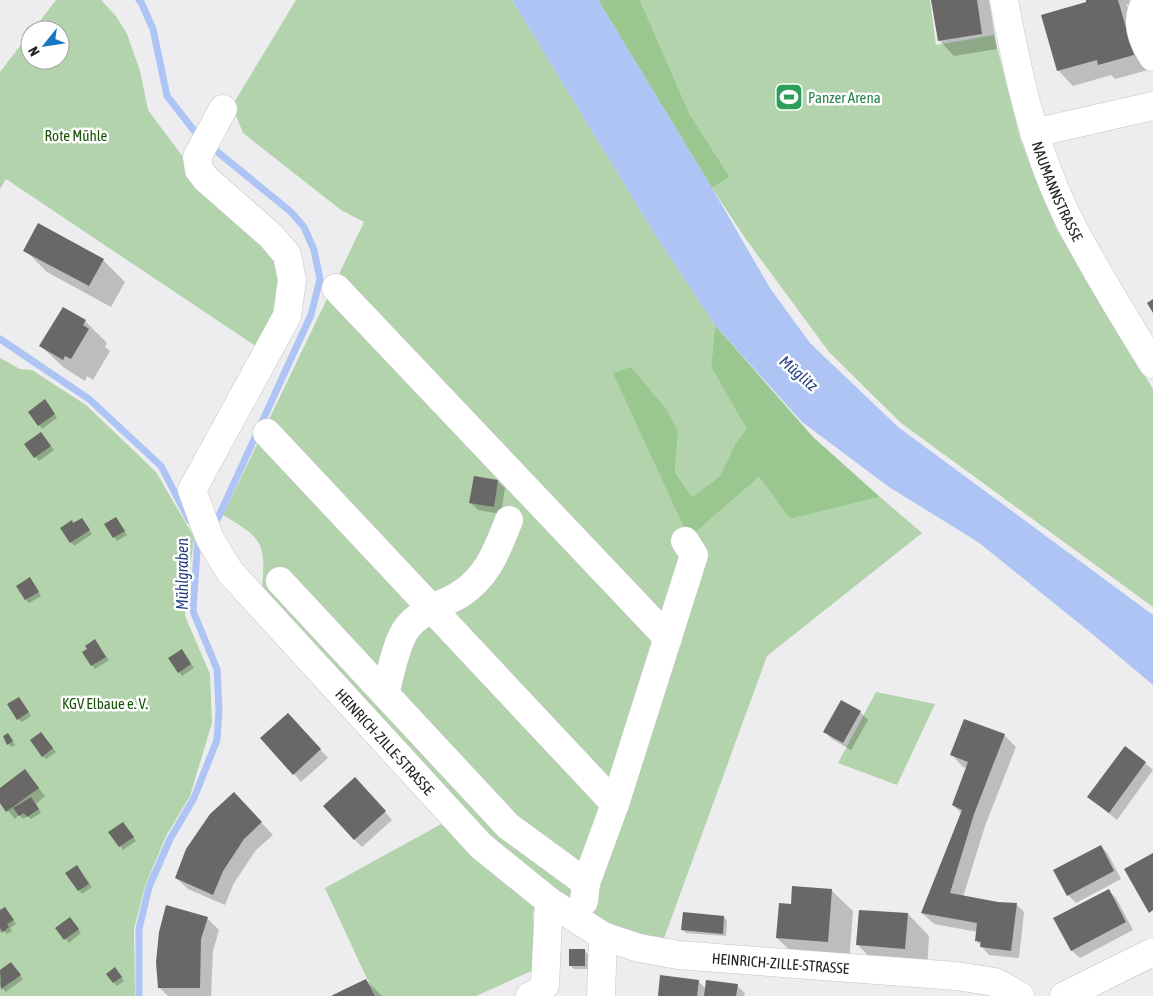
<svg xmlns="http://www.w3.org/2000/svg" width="1153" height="996" viewBox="0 0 1153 996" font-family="'Asap Condensed',sans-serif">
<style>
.green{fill:#b2d3ab}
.forest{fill:#9ac78f}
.water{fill:#aec4f4}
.shadow{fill:#0003}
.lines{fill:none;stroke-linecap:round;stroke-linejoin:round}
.stream{stroke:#aec4f4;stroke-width:7}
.building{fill:#6a6867}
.minor-casing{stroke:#c4c5c7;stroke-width:29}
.minor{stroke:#fff;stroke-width:28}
.labels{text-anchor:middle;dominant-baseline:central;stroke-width:5;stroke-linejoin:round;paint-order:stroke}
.leisure-label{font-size:15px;fill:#27864d;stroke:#fff;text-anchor:start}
.park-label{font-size:15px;fill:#1a5306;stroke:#fff}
.street-label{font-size:15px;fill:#222323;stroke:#fff}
.water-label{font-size:16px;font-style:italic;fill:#233f83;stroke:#fff}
</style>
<rect width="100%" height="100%" fill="#ededef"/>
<path class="green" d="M56,0H101L116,16L127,34L140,71L148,110L186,161L272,249L283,292L257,347L6,179L0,189V72L30,33V60H60V30H33Z
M296,0H512L654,233L715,325L711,367L748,429L735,444L720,476L692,497L675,472L678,432L631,367L689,538L759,477L790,519L880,497L922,533L767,656L663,941L631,934L590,915L550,889L533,912L536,969L476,996H375L325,888L465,811L262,593C262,580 265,565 262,553C260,534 237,524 223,515L364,222L341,210L243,133L232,106Z
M640,0H930L936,45L994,35L1020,138L1035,178L1057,230L1153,389V607L901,423L829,352L745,238L712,188L730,177L690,115Z
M0,358L20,369L32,370L86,405L156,472L194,537L185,616L210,674L212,723L190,796L166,836L145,886L134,929L135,996H0Z
M876,692L935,704L897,785L838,763Z"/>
<path class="forest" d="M598,0H640L690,115L730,177L712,188Z
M715,325L813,437L880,497L790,519L759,477L689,538L613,373L631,367L666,409L678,432L675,472L692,497L720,476L735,444L747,429L711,367Z"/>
<path class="water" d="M512,0H598L712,188L770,288L810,343L898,427L1153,615V685L1091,633L978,542L889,487L802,422L715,325L654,233Z"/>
<path class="shadow" d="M933,0H989L997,49L954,56L939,40Z
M1087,0H1145L1126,5L1131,10L1148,70L1115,79L1111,75L1073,86L1058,70L1087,3Z
M25,250L103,260L125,282L111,307L47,272Z
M63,308L85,321L107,343L105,347L110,351L93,380L87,376L85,381L63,367L41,346Z
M48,404L57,418L42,429L39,425Z
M44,437L54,450L39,461L26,445Z
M497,481L505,488L501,514L478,510L471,503Z
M116,518L127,535L117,541L106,525Z
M82,519L92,534L74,546L71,542L74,524Z
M33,582L41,596L29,603L26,600Z
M95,641L109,660L95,669L92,665L88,650Z
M185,654L194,668L182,676L179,672Z
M22,702L31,716L22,722L18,719Z
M860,712L868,720L851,750L832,739L825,732Z
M296,722L328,758L301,782L294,774Z
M41,733L56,752L46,759L43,756Z
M8,735L15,745L12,747L8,744Z
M1004,735L1016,747L985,826L963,897L998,903L1016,904L1024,912L1019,958L989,955L977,941L978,932L934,924L922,913L962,814L953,805L967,768L963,767L952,755Z
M1145,763L1153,770L1117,820L1089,797Z
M25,771L45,796L36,804L41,813L31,819L28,816L23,819L19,815L15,819L0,801V789Z
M362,786L392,820L362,847L354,839Z
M245,805L273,835L256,850L234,883L225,905L188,889L176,878Z
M126,827L136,841L123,850L110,832Z
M1101,846L1108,854L1121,879L1076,903L1068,895Z
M80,870L92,887L82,894L67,873Z
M831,890L853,911L849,963L799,959L777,938L792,905Z
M1108,890L1116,898L1133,930L1080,958L1072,951L1055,919Z
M0,912H8L16,924L10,928L12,931L7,934L4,931L2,933L0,931Z
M908,914L929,936L927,970L879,967L858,945Z
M724,917L727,921L726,936L686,933L682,929Z
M207,918L219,930L213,951L211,996H168L159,987Z
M73,922L81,933L69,943L57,928Z
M585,951L588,954V969H574L570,965Z
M10,964L23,979L6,992L0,986V982L3,979L0,971Z
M118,972L124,981L117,986L114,983Z
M366,980L382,996H334Z
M698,981L706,989L737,986L745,993L744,996H659Z"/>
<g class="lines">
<path class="stream" d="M139,0L141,2L153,29L167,96L196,133
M0,339L89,399L161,466L189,520
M212,524L218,518L311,315L320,279L314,250L304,227L291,212L214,149
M139,996V929L149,887L170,839L194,798L217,740L219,711L217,669L193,611L198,536"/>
</g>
<path class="building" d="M931,0H977L982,34L938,41Z
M1086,0H1118L1134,55L1098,65L1097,60L1057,71L1041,15L1086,2Z
M38,223L104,259L89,286L23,251Z
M1153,299V313L1147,303Z
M63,307L86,320L83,325L89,329L71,359L65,356L63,360L39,346Z
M45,399L55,414L38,426L28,412Z
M41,432L51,446L34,458L24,444Z
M474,476L498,480L494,507L469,503Z
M116,517L125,531L113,538L104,524Z
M82,518L90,530L70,543L60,528L72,520L73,523Z
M30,577L39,592L25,600L16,586Z
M95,639L106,657L91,666L82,652L87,649L85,646Z
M182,649L191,664L178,673L168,658Z
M19,697L29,712L17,720L7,704Z
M841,700L861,711L843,743L823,732Z
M288,713L321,749L293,775L260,738Z
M964,719L1005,734L974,814L950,893L998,902L1017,903L1011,951L980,947L981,942L975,941L977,923L921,913L962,810L952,805L968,762L950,755Z
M41,732L53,748L42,757L30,740Z
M8,733L13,741L7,745L3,736Z
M1125,746L1146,762L1109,813L1087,797Z
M25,769L39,788L6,812L0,803V788Z
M355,777L386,811L354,840L323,806Z
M234,792L262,822L244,839L223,871L213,895L175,878L186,849L210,814Z
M31,797L39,809L27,817L24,813L19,816L13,808Z
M123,822L134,837L119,847L108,832Z
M1101,845L1114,871L1067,896L1053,870Z
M1153,853V910L1149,913L1124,869Z
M77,865L89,884L78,891L65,873Z
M792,886L832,889L828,942L776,938L779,903L791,904Z
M1109,889L1126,922L1071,951L1053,918Z
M166,905L208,917L201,939L200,988H158L156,962L159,932Z
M5,907L14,920L7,924L9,927L3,932L0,928V910Z
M859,910L908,913L905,949L856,945Z
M683,912L724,916L723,934L681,930Z
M70,917L79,929L64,940L55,928Z
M569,949H585V966H569Z
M11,962L21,975L1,989L0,970Z
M115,967L122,977L113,983L106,974Z
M660,975L699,980L697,996H658Z
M366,979L375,996H331L343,990Z
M706,980L738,984L736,996H704Z"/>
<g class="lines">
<defs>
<g id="minor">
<path id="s1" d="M1004,0C1007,20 1012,40 1016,60C1028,117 1045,174 1072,226C1097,273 1125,319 1153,364"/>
<path d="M1153,2L1143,7C1136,24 1143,42 1153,57"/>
<path id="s2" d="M223,109L197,157L199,170L206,179L271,236L287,255L292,280L287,316L192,490L210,539L230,572L481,846L549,901L603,936L639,948L678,955L956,976L995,982L1020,996"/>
<path d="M1034,133L1153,106"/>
<path d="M336,288L668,638"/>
<path d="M267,433L615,804"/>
<path d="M280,581L508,826L586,883"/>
<path d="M385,694C390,676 396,642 407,628C421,610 440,606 459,595C488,577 497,550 509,520"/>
<path d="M584,901L586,883L615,804L694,555L685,541"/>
<path d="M530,996L537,993L545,985L549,901"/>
<path d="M601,996L603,936"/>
<path d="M1064,996L1153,952"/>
</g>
</defs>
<use href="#minor" class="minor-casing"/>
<use href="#minor" class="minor"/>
</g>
<defs>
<symbol id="stadium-square" viewBox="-11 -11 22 22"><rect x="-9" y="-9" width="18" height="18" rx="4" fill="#2e9e5b" stroke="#fff"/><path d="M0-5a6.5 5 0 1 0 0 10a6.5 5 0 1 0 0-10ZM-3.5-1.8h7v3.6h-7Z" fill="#fff"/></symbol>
</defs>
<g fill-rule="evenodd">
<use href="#stadium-square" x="773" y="81" width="32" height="32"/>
</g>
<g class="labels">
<g class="leisure-label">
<text x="808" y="97">Panzer Arena</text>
</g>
<g class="park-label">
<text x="76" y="135">Rote Mühle</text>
<text x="105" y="703">KGV Elbaue e. V.</text>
</g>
<g class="street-label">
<text stroke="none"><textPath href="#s1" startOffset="199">NAUMANNSTRASSE</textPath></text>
<text stroke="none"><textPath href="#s2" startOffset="771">HEINRICH-ZILLE-STRASSE</textPath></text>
<text stroke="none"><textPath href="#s2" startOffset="1245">HEINRICH-ZILLE-STRASSE</textPath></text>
</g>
<g class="water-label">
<text transform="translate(799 373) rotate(41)">Müglitz</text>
<text transform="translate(182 574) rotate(-90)">Mühlgraben</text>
</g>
</g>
<g transform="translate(45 45) rotate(240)"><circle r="24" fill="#ffffff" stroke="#a7a7a7"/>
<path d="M0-4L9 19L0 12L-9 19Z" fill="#1978c4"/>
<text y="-8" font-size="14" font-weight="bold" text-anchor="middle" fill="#222323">N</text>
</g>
</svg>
